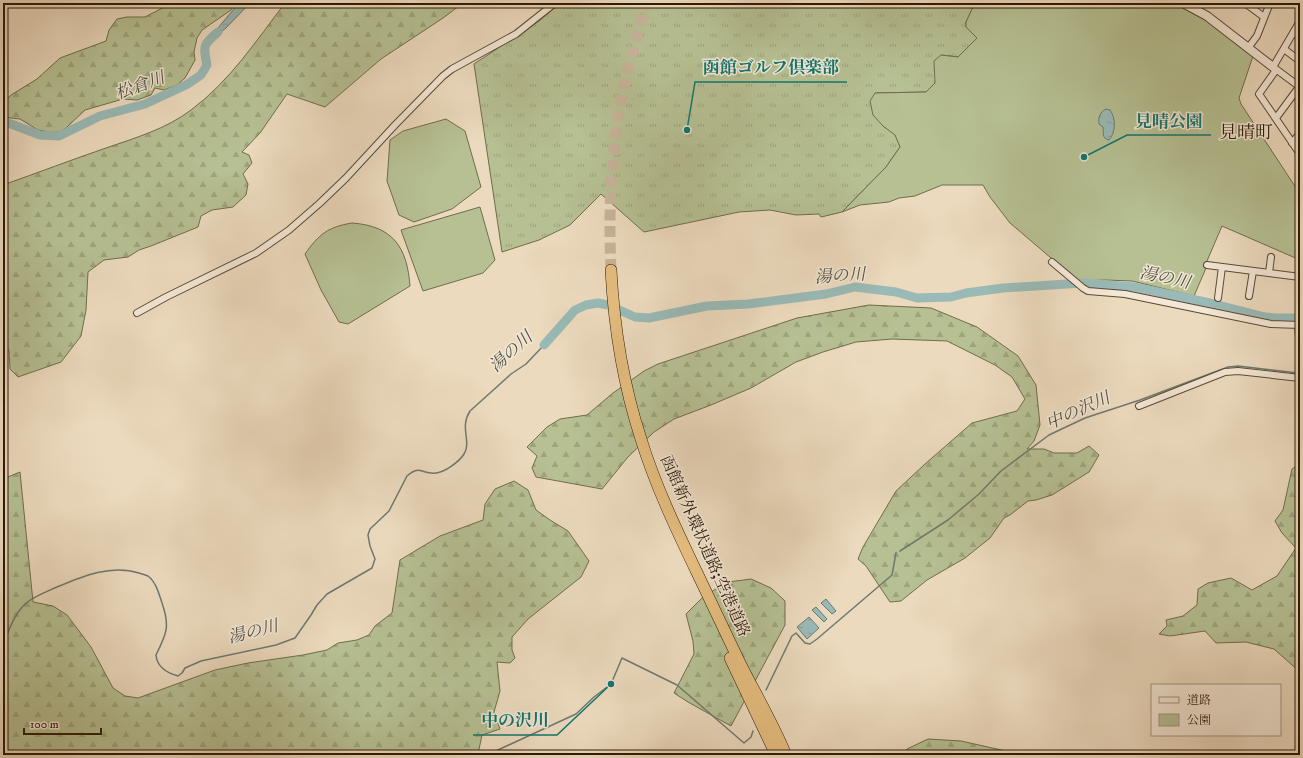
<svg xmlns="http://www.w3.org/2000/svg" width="1303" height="758" viewBox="0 0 1303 758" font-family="'IM FELL DW Pica','Noto Serif JP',serif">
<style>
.grass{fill:url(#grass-tufts);stroke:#716c4c}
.forest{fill:url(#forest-firs);stroke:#716c4c}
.green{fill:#b6c093;stroke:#716c4c}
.water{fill:url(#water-ripples);stroke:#6d7a70}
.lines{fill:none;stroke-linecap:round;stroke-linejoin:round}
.stream{stroke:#6d7a70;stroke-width:1.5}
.river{stroke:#99bab6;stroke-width:9}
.motorway-tunnel{stroke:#c6b399;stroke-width:11;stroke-dasharray:11 5.5;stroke-linecap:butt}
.minor-casing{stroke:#5c4934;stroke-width:8}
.tertiary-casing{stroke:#5c4934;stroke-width:10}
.motorway-casing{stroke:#2c1906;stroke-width:12}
.minor{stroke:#f3e7d5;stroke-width:6}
.tertiary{stroke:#f3e7d5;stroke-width:8}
.motorway{stroke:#e6bd7f;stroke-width:11}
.labels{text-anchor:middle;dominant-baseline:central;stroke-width:3;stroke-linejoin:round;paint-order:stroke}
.street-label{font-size:16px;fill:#2c1906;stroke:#f3e7d5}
.water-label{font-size:17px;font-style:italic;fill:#525144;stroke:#f3e7d5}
.quarter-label{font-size:18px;fill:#2c1906;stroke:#f3e7d5}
.leader{fill:none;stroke:#0f766e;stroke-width:1.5}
.callout-dot{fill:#0f766e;stroke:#f3e7d5;stroke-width:1.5}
.callout-label{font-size:17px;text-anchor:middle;font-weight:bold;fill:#0f766e;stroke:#f3e7d5;stroke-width:3;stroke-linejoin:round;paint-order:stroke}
</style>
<defs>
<pattern id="grass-tufts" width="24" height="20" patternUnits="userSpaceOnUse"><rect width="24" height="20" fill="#b6c093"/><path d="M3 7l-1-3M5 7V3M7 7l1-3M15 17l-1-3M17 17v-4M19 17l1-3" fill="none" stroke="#9da47d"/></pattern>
<pattern id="forest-firs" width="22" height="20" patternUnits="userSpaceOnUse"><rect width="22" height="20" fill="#b6c093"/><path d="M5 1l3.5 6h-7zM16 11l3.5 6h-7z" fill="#9da47d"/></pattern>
<pattern id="water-ripples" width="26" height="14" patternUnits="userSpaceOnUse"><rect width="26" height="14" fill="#99bab6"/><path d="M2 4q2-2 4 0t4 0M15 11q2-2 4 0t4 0" fill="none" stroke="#849f9b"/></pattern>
</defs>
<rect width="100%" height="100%" fill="#ecdabe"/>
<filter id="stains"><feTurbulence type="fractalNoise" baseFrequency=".005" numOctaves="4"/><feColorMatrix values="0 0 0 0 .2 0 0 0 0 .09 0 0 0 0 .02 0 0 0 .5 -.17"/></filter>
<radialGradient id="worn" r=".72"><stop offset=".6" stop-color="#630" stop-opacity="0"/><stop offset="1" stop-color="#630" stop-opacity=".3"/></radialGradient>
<path class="grass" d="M560,3H980L973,7L966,22V27L977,38L958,57L941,55L935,83L926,92L875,93L883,126L896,135L900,147L886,167L842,212L821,217L819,214L796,215L770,210L739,212L644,232L601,194L570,225L539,240L502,252L474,64L539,21Z"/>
<path class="forest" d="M172,3H236L231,10L202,30L197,38L194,52L195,60L185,78L177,85L164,90L155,88L151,95L137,100L123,99L85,110L66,128L59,132H49L38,130L20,119L3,117V103L11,95L37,79L60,58L106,41L109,30L117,19L127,17H145Z
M285,3H463L443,18L381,59L325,107L287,94L260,133L242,152L249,155L252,163L243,174L248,184L246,195L233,207L212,210L201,216L198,227L151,246L139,250L128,257L104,260L88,272L86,310L81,336L61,362L18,377L10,369L9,351L3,339V185C37,173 71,160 106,148C135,138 166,129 191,110C230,81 256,41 285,3Z
M869,305L931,308L977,327L1018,356L1036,385L1040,425L1034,441L1027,449H1044L1054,453H1077L1089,446L1099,455L1089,472L1052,495L1036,500L1028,501L1010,515L1004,518L990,538L965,558L927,580L901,601L890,602L866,566L858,559L863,547L896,491L925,464L972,423L1017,411L1025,399L1012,377L995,365L947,341L892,339L856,342L823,352L796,362L751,388L711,405L674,419L654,432L628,457L602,489L536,477L532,468L537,456L527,447L547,427L560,419L587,415L613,393L644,371L658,364L797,318Z
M1300,464V672L1274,649L1246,642L1216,643L1205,631L1170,636L1159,634L1167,626L1166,620L1183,616L1197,605L1198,589L1208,583L1231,578L1252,590L1277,576L1296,548L1282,533L1275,521L1283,510L1292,469Z
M20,472L33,602L53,606L67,615L91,647L113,688L125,696L138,698L215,670L248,663L303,655L327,650L338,643L357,640L369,635L375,626L392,613L400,560L440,536L483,520L485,504L495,489L514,481L528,490L536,510L550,520L568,531L589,561L581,577L528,619L512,637V650L515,658L510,663L497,662L500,691L494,712L500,729L482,735L478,754L476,755H3V479Z
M751,579L771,588L785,601V625L731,726L688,702L674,693L694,654L693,641L686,614L704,596L728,582Z
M928,739L961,741L1024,755H903L907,749Z"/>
<path class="green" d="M980,3H1174L1200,15L1253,56L1239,98L1241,104L1300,194V260L1222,226L1207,261L1206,268L1194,296L1132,281L1106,280L1078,281L1010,223L990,197L983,185H942L915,196L899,198L889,202L860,205L842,212L886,167L900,147L895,135L883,126L873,115L870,101L875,93L926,92L935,83L934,61L941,55L958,57L977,38L966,27V22L973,7Z
M446,119L465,131L481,187L452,209L414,222L399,215L387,181L390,140L403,131Z
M480,207L495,260L483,273L423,291L401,230Z
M352,223C393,226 407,247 410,286L348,324L339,322L321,290L305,254C319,234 328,227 352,223Z"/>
<path class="water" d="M239,3H250L225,29L206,42Z
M1106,109L1110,110C1116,118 1116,132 1109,140C1101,138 1104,133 1103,127L1099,124C1098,117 1100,112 1106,109Z
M826,599L836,611L832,614L821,603Z
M816,607L827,619L824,622L812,610Z
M809,617L819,628L807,639L797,627Z"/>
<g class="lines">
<path class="stream" d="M900,551L948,520L979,494L1001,471L1049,435L1085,418L1140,400L1228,367L1238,366L1298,373
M3,644C9,630 14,615 25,604C34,596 46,592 57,587C83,576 111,564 139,573C142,574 146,575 148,576C156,582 159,594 162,603C170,626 167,633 156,655C157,667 167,673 178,676L182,673L185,668L201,661L276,645L295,638L311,615L317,605L327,594L372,568L375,559L370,546L368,535L370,529L389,511L407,476C420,464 422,475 436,473C445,472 459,462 464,454C472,441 459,428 470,411L511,374L526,364L544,345
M766,690L792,636L796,633L805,643L810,644L817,639L892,575L896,553
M487,755L576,714L594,697L611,684L622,658L677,685L744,743L751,737L753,731"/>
<path class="river" d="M3,121L40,135L59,136L100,116L145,104L186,85L201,75L207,65C203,45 203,45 218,32
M544,345L575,310L586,305L598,303L608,305L635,317L649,318L707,306L748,304L826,294L855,287L896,292L917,298L951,297L966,293L1003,288L1083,283L1134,287L1210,303L1265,317L1276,318H1300"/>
<path class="motorway-tunnel" d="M611,270C608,204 611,137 627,73C633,50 640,26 647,3"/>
<defs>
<path id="minor" d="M1245,3L1264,17
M1300,21L1273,67L1300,87
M1296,34L1300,37
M1248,48L1257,36L1270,3
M1284,49L1300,61
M1276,70L1259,94L1300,154
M1276,118L1299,87
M1292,143L1300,133
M1052,262L1083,288L1088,291L1125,294L1271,324L1300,325
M1207,265L1300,277
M1269,273L1271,257
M1249,296L1253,271
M1218,298L1222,267
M137,313L166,297L256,253L289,230L320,203L346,178L395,125L443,76L452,69L516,34L555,3
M1298,325L1300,349
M1139,406L1225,372L1238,371L1300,378"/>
<path id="tertiary" d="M1183,3L1207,16L1273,67"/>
<path id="motorway" d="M611,270C614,327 623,384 641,439C656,488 679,535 701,581C714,608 727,636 740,663C755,693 773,723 786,755
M730,658L776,755"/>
</defs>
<use href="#minor" class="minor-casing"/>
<use href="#tertiary" class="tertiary-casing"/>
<use href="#motorway" class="motorway-casing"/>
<use href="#minor" class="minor"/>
<use href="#tertiary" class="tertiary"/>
<use href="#motorway" class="motorway"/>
</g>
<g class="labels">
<g class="street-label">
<text transform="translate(705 546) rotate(66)">函館新外環状道路;空港道路</text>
</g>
<g class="water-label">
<text transform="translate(140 86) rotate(-20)">松倉川</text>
<text transform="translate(840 276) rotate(-4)">湯の川</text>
<text transform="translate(1165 278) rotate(12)">湯の川</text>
<text transform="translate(511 352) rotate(-42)">湯の川</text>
<text transform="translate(1078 411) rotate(-24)">中の沢川</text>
<text transform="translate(253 632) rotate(-14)">湯の川</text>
</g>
<g class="quarter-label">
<text x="1246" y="133">見晴町</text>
</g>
</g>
<path class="leader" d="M687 130L695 82H847M1084 157L1127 135H1211M611 684L557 735H473"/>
<g class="callout-dot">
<circle cx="687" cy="130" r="4"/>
<circle cx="1084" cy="157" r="4"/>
<circle cx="611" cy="684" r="4"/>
</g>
<g class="callout-label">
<text x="771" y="73">函館ゴルフ倶楽部</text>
<text x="1169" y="127">見晴公園</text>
<text x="515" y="726">中の沢川</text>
</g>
<rect width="1303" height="758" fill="none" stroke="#ecdabe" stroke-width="16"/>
<rect x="4" y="4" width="1295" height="750" fill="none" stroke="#2c1906" stroke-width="2"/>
<rect x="8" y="8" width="1287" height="742" fill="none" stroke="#2c1906"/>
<rect x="1151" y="684" width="130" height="52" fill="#f3e7d5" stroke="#a39582"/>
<rect x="1159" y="697" width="20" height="6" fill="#f3e7d5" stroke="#a39582"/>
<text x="1187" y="704" font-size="12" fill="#2c1906">道路</text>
<rect x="1159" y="714" width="20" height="12" fill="#b6c093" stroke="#a39582"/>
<text x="1187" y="724" font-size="12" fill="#2c1906">公園</text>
<path d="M24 728v6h77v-6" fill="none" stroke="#2c1906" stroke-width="2"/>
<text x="30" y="728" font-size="12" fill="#2c1906" stroke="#f3e7d5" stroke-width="3" paint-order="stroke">100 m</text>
<rect width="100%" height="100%" filter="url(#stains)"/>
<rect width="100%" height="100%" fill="url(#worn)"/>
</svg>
